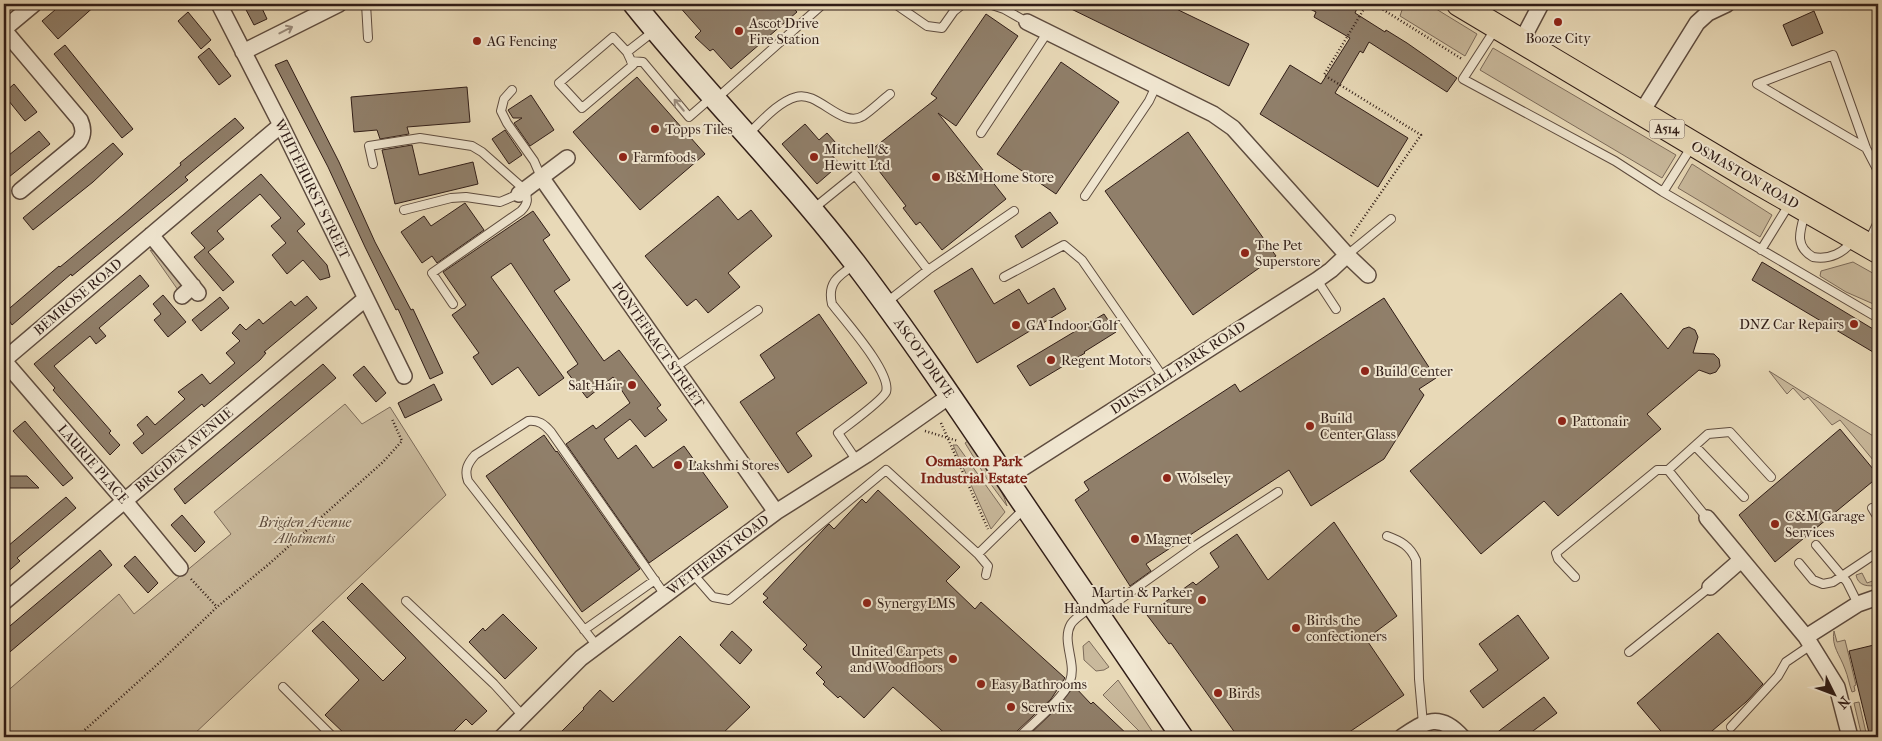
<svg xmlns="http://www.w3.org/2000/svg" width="1882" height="741" viewBox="0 0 1882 741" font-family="'IM FELL French Canon',serif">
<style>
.green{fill:#c9b99c;stroke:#7c6b5a}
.building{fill:#907f6a;stroke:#301d17}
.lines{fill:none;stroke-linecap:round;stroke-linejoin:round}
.lane-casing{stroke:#5e4c3f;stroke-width:10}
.street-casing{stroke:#5e4c3f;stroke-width:18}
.secondary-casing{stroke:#301d17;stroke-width:24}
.primary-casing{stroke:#301d17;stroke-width:26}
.path{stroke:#301d17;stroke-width:2.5;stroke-dasharray:1 2.5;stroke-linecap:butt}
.lane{stroke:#f0e6d0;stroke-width:8}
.street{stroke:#f0e6d0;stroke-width:15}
.secondary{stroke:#f0e6d0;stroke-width:21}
.primary{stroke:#e8d9b7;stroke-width:24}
.oneway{stroke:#9a8c7d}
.poi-dot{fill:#8f2418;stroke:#f0e6d0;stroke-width:2}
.labels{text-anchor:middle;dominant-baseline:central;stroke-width:4;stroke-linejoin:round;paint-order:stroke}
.shield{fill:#f0e6d0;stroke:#6a594e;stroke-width:1}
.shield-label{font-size:12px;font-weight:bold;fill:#301d17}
.poi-label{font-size:14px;fill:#301d17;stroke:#f0e6d0;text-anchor:start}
.street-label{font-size:14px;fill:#301d17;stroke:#f0e6d0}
.park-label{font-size:14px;font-style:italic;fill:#5e4c3f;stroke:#f0e6d0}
.neighbourhood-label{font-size:15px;font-weight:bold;fill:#7a1f14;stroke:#f0e6d0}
</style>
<rect width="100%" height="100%" fill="#e8d9b7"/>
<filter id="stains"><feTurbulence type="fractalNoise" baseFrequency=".004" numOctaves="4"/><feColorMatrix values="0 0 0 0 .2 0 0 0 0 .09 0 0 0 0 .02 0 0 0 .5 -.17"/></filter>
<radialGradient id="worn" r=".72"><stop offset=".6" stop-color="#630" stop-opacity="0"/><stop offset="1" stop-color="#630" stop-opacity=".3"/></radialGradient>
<path class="green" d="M1404,4H1428L1477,34L1465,56L1400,16Z
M1493,48L1676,155L1662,178L1480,70Z
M1692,164L1772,215L1760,237L1678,188Z
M150,250C159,252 178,275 181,285L178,290Z
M1853,262L1878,276V306L1846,292L1820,276L1821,271Z
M1769,371L1878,439V466L1840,420L1832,425L1808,397L1804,400L1793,388L1787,394Z
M345,404L362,424L390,407L446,495L191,737H4V694L119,594L134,614L231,534L214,512Z
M968,441C981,462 1001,483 1007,506L987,479L965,443Z
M953,445H957L1005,512L991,529Z
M1862,573L1867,583L1878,579V585C1868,587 1858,586 1856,575Z
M1834,631L1837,642L1845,640L1856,685L1854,686L1855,691L1852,692C1849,684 1848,676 1845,669C1840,655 1831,646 1834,631Z
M1089,641L1109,667L1104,670L1096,671L1084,660L1083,646Z
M1118,680L1156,737H1145L1103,695Z
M1859,702L1867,737H1862L1854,703Z"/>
<path class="building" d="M62,4H97L58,39L42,21Z
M243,4H260L267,19L254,25Z
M677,4H790L797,12L731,69L713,49L710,51L695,37L701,31Z
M1061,4H1166L1249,44L1229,86Z
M1300,4H1359L1355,13L1385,32L1386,30L1407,43L1457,78L1447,92L1369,42L1363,53L1360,51L1335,93L1408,138L1378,187L1260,114L1290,65L1321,84L1350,38L1314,17L1316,12Z
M1814,11L1823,33L1792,46L1783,25Z
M188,12L211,40L201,49L178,21Z
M986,14L1018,36L956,126L938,113L1006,199L942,250L920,222L916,225L903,208L906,206L866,154L937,98L931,94Z
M65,45L133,129L122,138L54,54Z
M209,48L231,76L219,85L198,57Z
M287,60L339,162L375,242L411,310L413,309L443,373L430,379L398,309L396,310L365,247L328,167L275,65Z
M1061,62L1119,102L1056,194L997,154Z
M637,77L705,154L640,210L573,132Z
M14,84L37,112L25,121L4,95V93Z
M467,87L470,122L407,127L409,134L380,139L377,130L354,132L351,97Z
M531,95L554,130L530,146L514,123L522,118H513L508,110Z
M235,118L244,128L185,177L188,180L72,276L71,274L12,325L4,313L59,266L60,267L123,215L181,165L180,163Z
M805,124L819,140L827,133L836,143L827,150L840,164L817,184L782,144Z
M505,130L522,155L509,164L492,139Z
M39,131L50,144L4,181V159Z
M1188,132L1276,256L1193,315L1105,191Z
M113,143L123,154L93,182L33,230L23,218Z
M412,145L419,175L473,162L478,184L395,204L382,150Z
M261,174L305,224L297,231L327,265L330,277L320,280L303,260L287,274L272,255L286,243L271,226L281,218L260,194L217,231L224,239L208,252L234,282L223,291L194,257L205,248L191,233Z
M718,196L738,220L751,210L772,236L728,273L740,287L708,313L696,299L687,306L645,256Z
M465,203L484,230L437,263L432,256L422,263L401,232L424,216L431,226Z
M533,211L550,235L543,240L570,280L554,291L604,361L619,350L661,405L657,408L667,420L645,437L630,419L604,439L618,459L636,445L653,468L684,446L728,507L649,563L566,444L593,425L596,429L630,403L613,377L587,398L567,372L578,364L511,263L491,277L564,378L539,396L518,367L492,385L473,357L479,353L452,315L466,305L443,272Z
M1050,212L1058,223L1022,248L1015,236Z
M1762,262L1878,332V355L1752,280Z
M972,268L994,304L1019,289L1028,304L1054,288L1066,309L977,363L934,291Z
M140,275L149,286L99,328L106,336L96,344L90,336L54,366L111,431L109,433L120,445L110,455L53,390L55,388L34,364Z
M1621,293L1668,349L1683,329L1689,327L1695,330L1698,337L1693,353L1714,354L1719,359L1720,366L1716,372L1710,374L1699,370L1647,414L1661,429L1558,516L1544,501L1481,554L1410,471Z
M163,295L186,322L168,337L154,320L161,314L153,304Z
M307,296L317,308L264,352L266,353L260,360L204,407L202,404L142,454L133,443L144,434L137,425L147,416L155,425L185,399L178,392L202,374L210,384L235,363L226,353L240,341L232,333L240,324L246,330L259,319L263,324L291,301L295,306Z
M220,297L229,308L201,331L192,320Z
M1384,298L1436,378L1419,389L1424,395L1384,459L1311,506L1289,470L1146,564L1151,571L1130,586L1075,500L1089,490L1084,482L1235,384L1240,392Z
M819,314L867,383L796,433L812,456L788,473L740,402L775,378L760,355Z
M1104,314L1116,332L1084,352L1085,353L1030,386L1017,366Z
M323,364L336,378L185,504L174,489Z
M364,366L386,393L376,402L353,375Z
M434,384L442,400L405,418L398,403Z
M25,421L73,478L63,486L13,431Z
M1840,429L1878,475V477L1775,562L1739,515Z
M544,435L556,452L557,451L640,569L582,612L486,476Z
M4,476H27L39,488H4Z
M878,490L960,567L946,581L975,609L981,602L1065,678L1051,699L1015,733L1014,737H949L893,687L864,718L840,696L838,698L823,684L825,682L816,673L822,667L803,649L807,645L763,602L768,598L763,594L824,529L829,524L834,529L862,499L866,503Z
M66,497L76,508L17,558L20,561L4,575V542L8,546Z
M182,515L205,542L195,552L171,525Z
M1334,522L1397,616L1366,639L1404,695L1342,737H1238L1171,643L1169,644L1147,615L1193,582L1196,585L1219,567L1210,553L1237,534L1268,580Z
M100,550L112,565L4,657V631Z
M135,556L158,583L148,593L124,566Z
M362,583L487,711L472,725L466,719L448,737H348L325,715L359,680L312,631L323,621L383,681L406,658L347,598Z
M503,614L537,648L505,679L469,642L483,628L485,631Z
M1518,615L1549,658L1483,708L1470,691L1498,670L1479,644Z
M732,631L752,650L740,664L720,645Z
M1718,633L1763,684L1746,702L1705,737H1666L1637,703Z
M680,636L750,707L719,737H556L584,709L583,708L600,690L613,702Z
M1878,644V737H1870L1849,651Z
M1074,686L1091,704L1093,702L1130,737H1027L1059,706Z
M1544,697L1557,713L1525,737H1491Z"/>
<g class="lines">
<defs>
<path id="lane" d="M366,4L368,38
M895,4L927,26L942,28L954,11L963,4
M989,4L1004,9L1027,22
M1496,28L1463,79L1615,161L1663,192L1878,318
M613,37L627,52L633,65L582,108L559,83Z
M627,52L654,31
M631,61L643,62L689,117L712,97
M512,90L504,99L501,111L507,123L534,161L541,177
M716,99L823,4
M981,133L1047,33
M748,134C762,121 778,102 796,97C818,90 841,129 863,116C872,110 881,101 890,94
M1866,148L1757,84L1833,55L1866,148L1878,171
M373,164L369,146L420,138L472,146L482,152L525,190C528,199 528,204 521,211L432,273L453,304
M1663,192L1692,146
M1085,196L1149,101L1156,86
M813,209L855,175L928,270
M404,210L451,198L466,197L500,202L519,194
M1805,213C1800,231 1794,246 1813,257C1829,260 1845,253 1853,239
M1868,243L1878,222
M1761,250L1790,203
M1347,255L1391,219
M854,265C838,276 827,283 832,304C845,321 892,373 886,392C882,401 848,425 838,433L857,461
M1004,277L1064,245L1082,260L1163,377
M1317,280L1336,309
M887,302L928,270L1014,211
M674,368L758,310
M1695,446L1744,497
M1668,470L1708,434L1730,432L1771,477
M1872,508L1878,518
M1387,536C1401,541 1410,546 1416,560L1419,679L1423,724
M1816,545L1847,582L1858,604
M978,554L1025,508
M1799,563L1813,580L1823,584L1833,582L1878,552
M693,574L713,597L729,600L886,470L978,554L988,566L986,575
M1575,577L1558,559L1556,553L1657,470H1668L1707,518
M406,601L494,684L523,716
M1101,613L1198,544L1278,492
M584,630L655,580
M597,646L468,481C464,470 468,463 475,455L528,421C539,420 544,424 551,432L665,595
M1629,652L1710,587
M283,687L333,737
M1731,727L1778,676L1786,662L1811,645
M1019,737C1032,724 1065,697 1070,681C1077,663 1061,641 1071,624C1075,618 1085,612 1091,607"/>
<path id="street" d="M219,4L281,125L404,376
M1027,22L1213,114L1233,128L1347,255L1368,275
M4,29L34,4
M4,30L80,120C84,129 84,135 79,142L20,191
M1521,42L1541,4
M243,52L339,4
M1641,113L1697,23L1708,13L1727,4
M541,177L776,512
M519,194L567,158
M151,235L198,293
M182,296L193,286
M4,360L281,125
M4,361L124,500L180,568
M1007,478L1317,280L1331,270L1347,255
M1707,518L1806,637L1837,687L1850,737
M1710,587L1741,560
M4,602L365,299
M1806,637L1858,604L1878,597
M502,737L581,658L776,512L866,455L951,395
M1402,737C1425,721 1440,712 1462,737"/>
<path id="secondary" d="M634,4C705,93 785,172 855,263C912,338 964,416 1016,493C1072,575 1127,656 1182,737"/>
<path id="primary" d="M1459,4L1747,176L1878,251"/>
</defs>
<use href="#lane" class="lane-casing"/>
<use href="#street" class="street-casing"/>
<use href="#secondary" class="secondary-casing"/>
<use href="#primary" class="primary-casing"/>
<path class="path" d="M1374,4L1462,59
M1351,236L1421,135L1324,75L1367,4
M941,423L988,529
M925,431L958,441
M191,579L217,607
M77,737L159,663L217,607L269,564L383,462L402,441L392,419"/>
<use href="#lane" class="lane"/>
<use href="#street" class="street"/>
<use href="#secondary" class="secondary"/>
<use href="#primary" class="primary"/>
</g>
<defs><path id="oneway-shaft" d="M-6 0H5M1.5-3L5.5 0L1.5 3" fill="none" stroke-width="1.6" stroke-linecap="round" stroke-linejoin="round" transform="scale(1.25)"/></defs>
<g class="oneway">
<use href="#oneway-shaft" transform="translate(286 30) rotate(-27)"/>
<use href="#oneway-shaft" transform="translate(679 105) rotate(-130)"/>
</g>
<g class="poi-dot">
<circle cx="1558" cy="22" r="5"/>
<circle cx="739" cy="31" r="5"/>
<circle cx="477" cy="41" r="5"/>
<circle cx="655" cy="129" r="5"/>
<circle cx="623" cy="157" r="5"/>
<circle cx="814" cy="157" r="5"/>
<circle cx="936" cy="177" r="5"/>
<circle cx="1245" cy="253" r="5"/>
<circle cx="1854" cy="324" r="5"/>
<circle cx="1016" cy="325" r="5"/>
<circle cx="1051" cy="360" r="5"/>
<circle cx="1365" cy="371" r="5"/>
<circle cx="632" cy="385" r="5"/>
<circle cx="1562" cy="421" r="5"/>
<circle cx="1310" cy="426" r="5"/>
<circle cx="678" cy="465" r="5"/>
<circle cx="1167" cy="478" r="5"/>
<circle cx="1775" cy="524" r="5"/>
<circle cx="1135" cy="539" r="5"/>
<circle cx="1202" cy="600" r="5"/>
<circle cx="867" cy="603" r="5"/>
<circle cx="1296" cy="628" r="5"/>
<circle cx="953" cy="659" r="5"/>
<circle cx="981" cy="684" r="5"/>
<circle cx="1218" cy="693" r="5"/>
<circle cx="1011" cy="707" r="5"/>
</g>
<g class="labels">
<rect class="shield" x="1649.5" y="119.5" width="35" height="19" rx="4"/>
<g class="shield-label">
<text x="1667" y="129">A514</text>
</g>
<g class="poi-label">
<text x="749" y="23">Ascot Drive<tspan x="749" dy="16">Fire Station</tspan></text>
<text x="1558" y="38" text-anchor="middle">Booze City</text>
<text x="487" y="41">AG Fencing</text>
<text x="665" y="129">Topps Tiles</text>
<text x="824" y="149">Mitchell &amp;<tspan x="824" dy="16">Hewitt Ltd</tspan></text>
<text x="633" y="157">Farmfoods</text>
<text x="946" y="177">B&amp;M Home Store</text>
<text x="1255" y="245">The Pet<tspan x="1255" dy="16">Superstore</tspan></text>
<text x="1844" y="324" text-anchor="end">DNZ Car Repairs</text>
<text x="1026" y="325">GA Indoor Golf</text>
<text x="1061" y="360">Regent Motors</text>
<text x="1375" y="371">Build Center</text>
<text x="622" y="385" text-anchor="end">Salt-Hair</text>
<text x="1320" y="418">Build<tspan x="1320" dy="16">Center Glass</tspan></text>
<text x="1572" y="421">Pattonair</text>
<text x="688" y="465">Lakshmi Stores</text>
<text x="1177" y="478">Wolseley</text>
<text x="1785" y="516">C&amp;M Garage<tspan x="1785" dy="16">Services</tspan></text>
<text x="1145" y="539">Magnet</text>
<text x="1192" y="592" text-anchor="end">Martin &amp; Parker<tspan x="1192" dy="16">Handmade Furniture</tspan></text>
<text x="877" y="603">SynergyLMS</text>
<text x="1306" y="620">Birds the<tspan x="1306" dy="16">confectioners</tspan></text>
<text x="943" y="651" text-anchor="end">United Carpets<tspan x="943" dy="16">and Woodfloors</tspan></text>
<text x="991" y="684">Easy Bathrooms</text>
<text x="1228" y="693">Birds</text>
<text x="1021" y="707">Screwfix</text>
</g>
<g class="street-label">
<text transform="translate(1745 175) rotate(30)">OSMASTON ROAD</text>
<text transform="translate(312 189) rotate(64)">WHITEHURST STREET</text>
<text transform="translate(78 297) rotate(-40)">BEMROSE ROAD</text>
<text transform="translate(658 345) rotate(55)">PONTEFRACT STREET</text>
<text transform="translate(924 358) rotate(55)">ASCOT DRIVE</text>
<text transform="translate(1178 368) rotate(-33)">DUNSTALL PARK ROAD</text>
<text transform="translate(184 450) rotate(-40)">BRIGDEN AVENUE</text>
<text transform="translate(93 464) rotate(49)">LAURIE PLACE</text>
<text transform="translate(718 555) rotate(-37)">WETHERBY ROAD</text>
</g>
<g class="park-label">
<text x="305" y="522">Brigden Avenue<tspan x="305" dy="16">Allotments</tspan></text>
</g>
<g class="neighbourhood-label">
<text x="974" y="461">Osmaston Park<tspan x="974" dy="17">Industrial Estate</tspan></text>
</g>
</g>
<rect width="1882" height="741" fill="none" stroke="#e8d9b7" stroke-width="20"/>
<rect x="5" y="5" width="1872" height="731" fill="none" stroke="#301d17" stroke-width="2.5"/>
<rect x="10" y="10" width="1862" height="721" fill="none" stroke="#301d17"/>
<g transform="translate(1834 694) rotate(132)" stroke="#f0e6d0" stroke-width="4" paint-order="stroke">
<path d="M0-4L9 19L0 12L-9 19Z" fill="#301d17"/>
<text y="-8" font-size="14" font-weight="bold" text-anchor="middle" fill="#301d17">N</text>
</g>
<rect width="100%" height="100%" filter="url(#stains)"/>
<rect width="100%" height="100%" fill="url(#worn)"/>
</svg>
